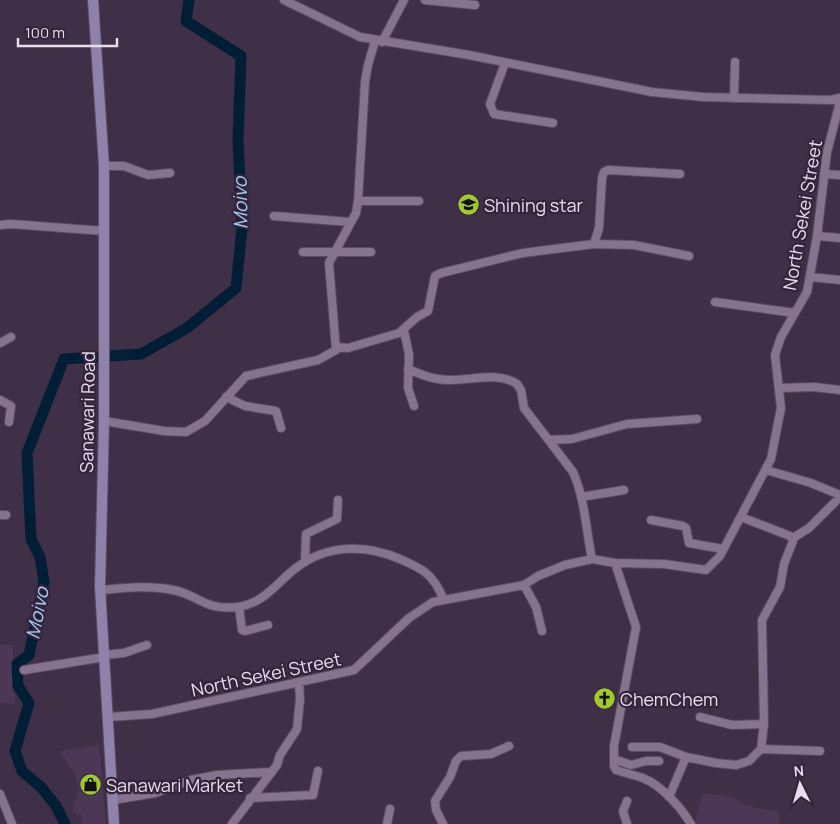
<svg xmlns="http://www.w3.org/2000/svg" width="840" height="824" viewBox="0 0 840 824" font-family="Manrope,sans-serif">
<style>
.built{fill:#4c3754}
.lines{fill:none;stroke-linecap:round;stroke-linejoin:round}
.river{stroke:#021e36;stroke-width:11}
.street-casing{stroke:#5c4e62;stroke-width:10}
.secondary-casing{stroke:#5c4e62;stroke-width:12}
.street{stroke:#86738e;stroke-width:8}
.secondary{stroke:#8e82aa;stroke-width:10}
.labels{text-anchor:middle;dominant-baseline:central;stroke-width:4.5;stroke-linejoin:round;paint-order:stroke}
.poi-label{font-size:18px;fill:#e7ddec;stroke:#35253c;text-anchor:start}
.street-label{font-size:18px;fill:#e7ddec;stroke:#35253c}
.water-label{font-size:19px;font-style:italic;fill:#a3cff9;stroke:#35253c}
</style>
<rect width="100%" height="100%" fill="#3f2f47"/>
<path class="built" d="M0,645H13V693L15,694V704L0,703Z
M99,745L106,824H83L81,815L73,812V803L77,798L79,790L75,775L60,751Z
M703,794L724,795L734,798L744,805L778,812L780,824H696V816Z"/>
<g class="lines">
<path class="river" d="M110,356L141,354L187,328L236,288L242,228L238,139L241,56L186,21L189,0
M65,824L56,806L41,787L22,771L15,751L29,703L18,686L17,664L29,655L44,582L40,557L31,539L27,453L64,359L98,357"/>
<defs>
<path id="street" d="M284,0L360,37L469,55L652,92L703,97L831,100L840,98
M425,0L475,5
M382,42L404,0
M505,63L490,104L494,114L553,123
M734,98L735,62
M104,166H124L148,175L170,173
M824,174L840,175
M358,201H419
M274,216L350,222
M0,225L11,224L104,231
M817,236L840,238
M594,244L599,228L602,178L604,172L608,170L680,174
M303,252H371
M810,277L840,280
M715,302L795,313
M404,331L409,354L408,388L414,406
M0,343L11,337
M337,347L348,348L399,333L417,317L428,311L435,276L441,273L523,253L594,244L634,245L689,256
M408,369C418,373 428,378 438,379C463,384 495,369 517,384L521,390L524,408L573,472C585,499 586,530 592,559
M779,388L814,387L840,390
M226,397L245,406L276,411L281,428
M0,400L11,406L9,422
M104,421L164,431L186,432L205,421L246,376L318,360L336,350L329,263L356,213L358,201L365,82L368,65L375,41
M549,440L572,439L627,424L697,419
M766,470L811,483L840,495
M581,497L624,490
M0,515H6
M651,520L683,526L686,528L689,543L723,549
M793,538L809,528L840,497
M305,562L306,534L337,519L338,500
M615,563L636,627L614,746V766L616,770C625,773 634,775 643,778C662,786 680,806 691,824
M524,585L536,607L542,631
M101,590C124,588 149,585 173,590C199,595 205,611 237,607C264,604 276,583 296,568C327,544 366,544 400,559C423,569 433,574 443,598
M239,607L242,630L245,631L268,625
M105,655L124,653L147,645
M24,670L105,657
M109,717L152,714L354,670L409,618L433,602L524,585L538,576L565,565L592,559L615,563L664,564L706,570L720,556L771,459L781,408L775,355L781,337L807,292L817,236L827,152L840,102
M700,717L732,725L764,724
M632,747H660L686,757
M761,749L820,751
M614,759L631,765L646,761H659
M0,794L12,824
M669,797L686,757L716,763L736,765L749,761L761,749L764,724L762,620L780,587L784,564L793,541L790,536L741,517
M250,798L313,795L318,771
M113,800L155,793L191,780L217,775L270,772
M232,824L277,765L280,755L297,729L300,699L299,683
M387,824L390,809
M443,824L436,810L435,801L450,777L456,761L461,756L491,754L509,746
M627,824L623,811L627,801"/>
<path id="secondary" d="M93,0L104,166V421L100,587L114,824"/>
</defs>
<use href="#street" class="street-casing"/>
<use href="#secondary" class="secondary-casing"/>
<use href="#street" class="street"/>
<use href="#secondary" class="secondary"/>
</g>
<defs>
<symbol id="school-disc" viewBox="-11 -11 22 22"><circle r="9.5" fill="#a0c92b" stroke="#35253c"/><path d="M0-5L7-2L0 1L-7-2ZM-4 1L0 2.5L4 1V4Q0 6-4 4Z" fill="#111"/></symbol>
<symbol id="church-disc" viewBox="-11 -11 22 22"><circle r="9.5" fill="#a0c92b" stroke="#35253c"/><path d="M-1.2-6h2.4v3.5h3.3v2.4h-3.3V6h-2.4V-.1h-3.3v-2.4h3.3Z" fill="#111"/></symbol>
<symbol id="shop-disc" viewBox="-11 -11 22 22"><circle r="9.5" fill="#a0c92b" stroke="#35253c"/><path d="M-5-2.5h2.3a2.7 3.5 0 0 1 5.4 0H5L5.5 6h-11ZM-1.5-2.5h3a1.5 2.3 0 0 0-3 0Z" fill="#111"/></symbol>
</defs>
<g fill-rule="evenodd">
<use href="#school-disc" x="456" y="192" width="25" height="25"/>
<use href="#church-disc" x="592" y="686" width="25" height="25"/>
<use href="#shop-disc" x="78" y="772" width="25" height="25"/>
</g>
<g class="labels">
<g class="poi-label">
<text x="484" y="205">Shining star</text>
<text x="620" y="699">ChemChem</text>
<text x="106" y="785">Sanawari Market</text>
</g>
<g class="street-label">
<text transform="translate(802 215) rotate(-80)">North Sekei Street</text>
<text transform="translate(87 412) rotate(-89)">Sanawari Road</text>
<text transform="translate(266 674) rotate(-12)">North Sekei Street</text>
</g>
<g class="water-label">
<text transform="translate(240 203) rotate(-91)">Moivo</text>
<text transform="translate(37 613) rotate(-79)">Moivo</text>
</g>
</g>
<g transform="translate(800 784) rotate(355)" stroke="#35253c" stroke-width="4" paint-order="stroke">
<path d="M0-4L9 19L0 12L-9 19Z" fill="#e7ddec"/>
<text y="-8" font-size="14" font-weight="bold" text-anchor="middle" fill="#e7ddec">N</text>
</g>
<path d="M18 38v8h99v-8" fill="none" stroke="#e7ddec" stroke-width="2.5"/>
<text x="25" y="38" font-size="15" fill="#e7ddec" stroke="#35253c" stroke-width="4" paint-order="stroke">100 m</text>
</svg>
